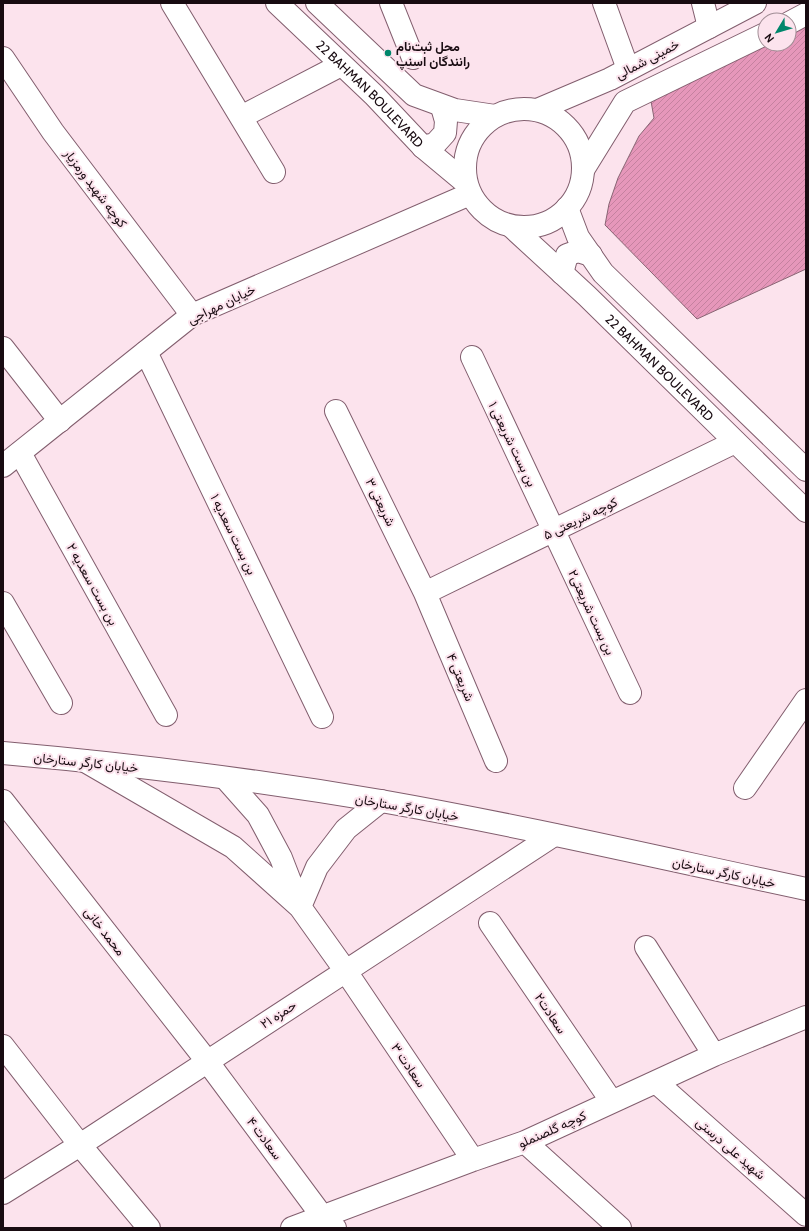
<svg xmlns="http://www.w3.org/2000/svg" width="809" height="1231" viewBox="0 0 809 1231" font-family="Cabin,Vazirmatn,sans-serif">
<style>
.building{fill:url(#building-hatch);stroke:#886473}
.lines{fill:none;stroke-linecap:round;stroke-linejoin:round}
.street-casing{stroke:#825e6e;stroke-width:24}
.secondary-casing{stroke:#825e6e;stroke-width:24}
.street{stroke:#fff;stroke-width:22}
.secondary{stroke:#fff;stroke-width:22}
.poi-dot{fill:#00866b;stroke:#fce3ed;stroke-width:1.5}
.labels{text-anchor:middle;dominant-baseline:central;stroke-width:4;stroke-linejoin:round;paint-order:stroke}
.poi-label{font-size:13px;font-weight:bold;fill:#180b11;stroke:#fce3ed;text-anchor:start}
.street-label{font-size:13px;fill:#180b11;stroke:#fce3ed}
</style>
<defs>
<pattern id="building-hatch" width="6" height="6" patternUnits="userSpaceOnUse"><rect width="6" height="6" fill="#e697ba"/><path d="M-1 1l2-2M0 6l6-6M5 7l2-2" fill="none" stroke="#c5819f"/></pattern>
</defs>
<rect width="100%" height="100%" fill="#fce3ed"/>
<path class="building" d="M806,14V269L697,319L605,225L609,204L618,178L639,136L654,118L649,90L765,44H789V23Z"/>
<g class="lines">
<defs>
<path id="street" d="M172,3L274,172
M391,3L413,58
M604,3L628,69
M703,3L709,27
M3,58L53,132L192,315
M241,117L341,65
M3,348L60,421
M146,352L322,717
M472,357L630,693
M336,411L425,593L496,761
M20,453L166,715
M425,593L735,442
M3,603L61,703
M85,761L233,847L300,907L345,970L473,1160
M226,779L258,815L281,858L300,907L317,867L346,829L381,801
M745,788L806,700
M3,801L207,1061L322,1216L335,1228
M490,923L612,1102
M646,947L714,1055
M3,1046L80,1145L149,1228
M656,1082L806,1215
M525,1142L620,1228
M3,1193L80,1145L554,835
M292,1228L473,1160L525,1142L714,1055L806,1017"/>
<g id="secondary">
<path id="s1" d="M277,3L374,95L423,147L465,182"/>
<path d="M317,3L414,95L455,110L495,116"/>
<path d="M789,23L806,14"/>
<circle cx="524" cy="168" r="59"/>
<path d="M537,110L610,79L755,3"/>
<path d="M423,147L435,144L445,133L446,121L442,107"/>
<path d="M583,170L625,102L765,34"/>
<path d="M567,208L578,237L603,273L806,470"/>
<path id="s2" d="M512,227L587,296L806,511"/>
<path d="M562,273L567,255L578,251L591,255"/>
<path d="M3,466L192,315L470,194"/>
<path d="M3,753C129,764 256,780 381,801C523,826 665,859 806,889"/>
</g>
</defs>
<use href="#street" class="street-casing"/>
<use href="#secondary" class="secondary-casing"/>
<use href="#street" class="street"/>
<use href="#secondary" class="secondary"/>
</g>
<circle class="poi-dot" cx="388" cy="53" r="4"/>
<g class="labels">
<g class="poi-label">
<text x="396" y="46">محل ثبت‌نام<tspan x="396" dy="15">رانندگان اسنپ</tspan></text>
</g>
<g class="street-label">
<text transform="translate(647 59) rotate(-28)">خمینی شمالی</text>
<text stroke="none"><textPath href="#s1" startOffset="130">22 BAHMAN BOULEVARD</textPath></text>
<text transform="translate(96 188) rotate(53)">کوچه شهید ورمزیار</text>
<text transform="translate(221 304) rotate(-26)">خیابان مهراجی</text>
<text stroke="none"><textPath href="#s2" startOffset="204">22 BAHMAN BOULEVARD</textPath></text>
<text transform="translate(513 444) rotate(64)">بن بست شریعتی ۱</text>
<text transform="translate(381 502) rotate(64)">شریعتی ۳</text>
<text transform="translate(580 518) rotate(-26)">۵ کوچه شریعتی</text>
<text transform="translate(234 534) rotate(64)">بن بست سعدیه ۱</text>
<text transform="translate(93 584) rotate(61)">بن بست سعدیه ۲</text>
<text transform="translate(592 612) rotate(65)">بن بست شریعتی۲</text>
<text transform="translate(461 677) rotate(67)">شریعتی ۴</text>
<text transform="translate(86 762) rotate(6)">خیابان کارگر ستارخان</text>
<text transform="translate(407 807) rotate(10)">خیابان کارگر ستارخان</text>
<text transform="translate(724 872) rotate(12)">خیابان کارگر ستارخان</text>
<text transform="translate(105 931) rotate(52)">محمد خانی</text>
<text transform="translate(551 1013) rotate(56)">سعادت۲</text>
<text transform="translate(278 1014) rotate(-33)">حمزه ۲۱</text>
<text transform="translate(409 1065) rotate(56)">سعادت ۳</text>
<text transform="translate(552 1129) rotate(-24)">کوچه گلصنملو</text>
<text transform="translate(265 1138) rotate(53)">سعادت ۴</text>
<text transform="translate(731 1148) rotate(41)">شهید علی درستی</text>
</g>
</g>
<rect width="809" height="1231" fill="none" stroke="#180b11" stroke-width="8"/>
<g transform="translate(777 32) rotate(232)"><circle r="19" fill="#fce3ed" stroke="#a18d95"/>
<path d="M0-3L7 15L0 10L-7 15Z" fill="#00866b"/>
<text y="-6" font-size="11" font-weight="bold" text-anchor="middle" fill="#180b11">N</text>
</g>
</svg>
